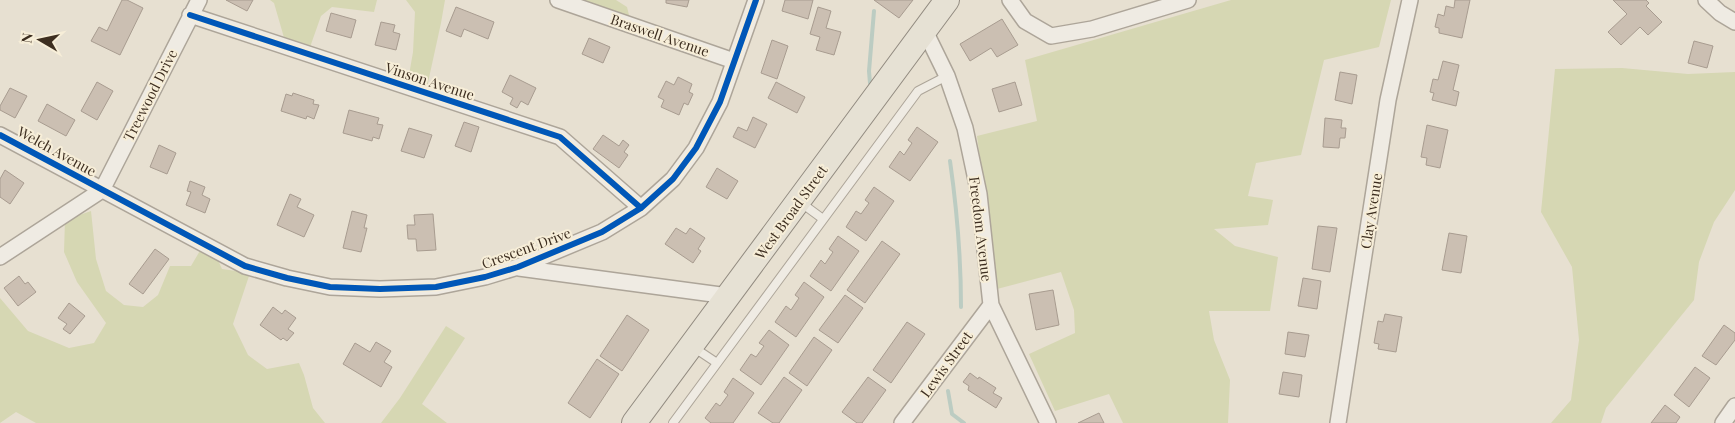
<svg xmlns="http://www.w3.org/2000/svg" width="1735" height="423" viewBox="0 0 1735 423" font-family="'Playfair Display',serif">
<style>
.green{fill:#d6d7b3}
.lines{fill:none;stroke-linecap:round;stroke-linejoin:round}
.stream{stroke:#bcccc2;stroke-width:4}
.building{fill:#cbbfb2;stroke:#a89c90}
.service-casing{stroke:#ada599;stroke-width:10}
.minor-casing{stroke:#ada599;stroke-width:18}
.primary-casing{stroke:#928b80;stroke-width:26}
.service{stroke:#efebe3;stroke-width:8}
.minor{stroke:#efebe3;stroke-width:15}
.primary{stroke:#e6e1d4;stroke-width:24}
.cycleway-casing{stroke:#f7eed8;stroke-width:9}
.cycleway{stroke:#0057b8;stroke-width:6}
.labels{text-anchor:middle;dominant-baseline:central;stroke-width:4;stroke-linejoin:round;paint-order:stroke}
.street-label{font-size:14px;fill:#3d2e20;stroke:#f7eed8}
</style>
<rect width="100%" height="100%" fill="#e7e0d1"/>
<path class="green" d="M270,0H377L374,12L332,7L321,16L309,50L285,41L274,3Z
M406,0H445L441,23L427,87L408,81L413,52L415,12Z
M573,0H616L627,7L630,19Z
M1231,0H1391L1379,47L1324,60L1301,155L1256,163L1248,196L1273,200L1268,225L1214,229L1235,246L1278,257L1270,311H1209L1214,340L1230,380L1228,423H1123L1109,394L1055,411L1029,354L1075,333L1074,310L1061,272L997,289L977,136L1037,121L1025,60Z
M1622,68L1688,74L1735,72V190L1714,222L1699,262L1694,300L1606,408L1601,423H1551L1571,400L1579,340L1572,267L1541,212L1555,69Z
M91,211L96,259L106,291L124,305L143,307L158,295L170,266H191L201,249L217,258L222,269L250,273L233,324L248,355L267,369L299,363L304,375L313,408L325,423H36L16,412L0,423V298L28,331L69,348L94,343L106,323L77,282L64,252L65,220Z
M446,326L465,338L422,404L447,423H381L400,398Z"/>
<g class="lines">
<path class="stream" d="M870,83L869,71L874,11
M950,161C957,210 961,258 961,307
M948,391L952,414L964,423"/>
</g>
<path class="building" d="M122,0H127L143,8L120,55L91,41L99,27L107,31Z
M226,0H253L247,11Z
M666,0H689L687,7L666,3Z
M785,0H813L808,19L782,11Z
M874,0H913L899,18Z
M1455,0H1470L1462,38L1439,33V28L1435,27L1438,14L1444,16L1446,6L1454,8Z
M1613,0H1646L1649,3L1646,6L1662,22L1648,35L1640,27L1621,45L1608,32L1627,14Z
M456,7L494,22L488,39L464,29L461,37L446,31Z
M818,7L831,11L826,28L841,32L834,55L816,50L820,37L810,34Z
M331,13L356,20L351,38L326,31Z
M1002,19L1018,45L997,57L991,48L970,61L960,44Z
M381,22L395,25L393,32L400,34L396,50L375,45Z
M589,38L610,47L603,63L582,54Z
M772,40L788,46L777,79L761,73Z
M1694,41L1713,46L1707,68L1688,63Z
M1443,61L1459,65L1453,90L1459,92L1456,106L1432,100L1434,93L1430,92L1433,79L1438,80Z
M1340,72L1357,75L1352,104L1335,100Z
M510,75L536,88L528,105L521,101L517,108L510,104L513,98L502,92Z
M678,77L692,84L689,92L693,94L688,105L684,103L679,115L661,107L664,100L658,97L666,81L674,85Z
M97,82L113,91L97,120L81,111Z
M776,82L805,97L797,113L768,98Z
M1015,82L1022,105L999,112L992,89Z
M10,88L27,96L15,118L0,110V106Z
M293,93L314,100L313,104L319,105L314,119L307,116L306,119L281,111L286,94L292,96Z
M47,104L75,120L66,136L38,121Z
M349,110L379,118L377,124L383,125L379,139L373,137L372,141L343,133Z
M753,117L767,124L755,148L733,137L738,127L747,131Z
M1325,118L1342,120L1341,128H1346L1345,138H1340L1339,148L1323,147Z
M464,122L479,127L471,152L455,146Z
M1427,125L1448,130L1440,168L1426,165L1427,158L1421,157Z
M917,127L938,142L910,181L889,167L900,151L904,155L912,143L908,140Z
M409,128L432,135L424,158L401,151Z
M603,135L619,146L623,140L629,145L624,152L628,155L619,168L593,149Z
M159,145L176,153L167,174L150,167Z
M717,168L738,181L727,199L706,187Z
M5,170L24,183L10,204L0,197V179Z
M190,181L205,187L202,195L210,199L205,213L186,205L191,192L187,191Z
M874,187L894,201L866,241L846,227L856,211L861,214L869,203L865,200Z
M290,194L301,199L297,207L314,215L304,237L277,225Z
M352,211L367,215L364,228H367L361,252L343,248Z
M433,214L436,250L417,251L416,239H408L407,225H415L414,215Z
M1318,226L1337,228L1330,272L1312,269Z
M676,228L686,234L690,228L705,238L698,249L701,251L693,263L665,244Z
M1449,233L1467,236L1461,273L1442,270Z
M838,236L859,251L831,291L810,276L821,260L825,264L833,252L829,249Z
M882,241L900,254L865,303L847,290Z
M155,249L169,259L143,294L129,284Z
M19,276L25,284L28,282L36,292L18,306L4,288Z
M1303,278L1321,281L1317,309L1298,306Z
M804,282L824,297L796,337L775,322L786,306L791,310L799,298L795,295Z
M1053,290L1059,325L1036,330L1029,294Z
M845,295L863,308L838,343L819,330Z
M69,303L85,316L70,334L63,329L67,324L58,318Z
M273,307L282,314L285,310L296,318L288,329L294,333L287,341L283,338L281,340L260,325Z
M1385,314L1402,317L1396,352L1378,349L1379,344L1374,343L1378,321L1383,322Z
M627,315L649,330L622,371L600,356Z
M907,322L925,334L891,383L873,370Z
M1724,325L1735,333V340L1716,365L1702,356Z
M769,330L789,345L761,385L740,370L751,354L756,357L764,346L759,343Z
M1288,332L1309,335L1305,357L1285,354Z
M814,337L832,350L807,386L789,373Z
M376,342L391,351L384,362L392,367L381,387L343,364L355,343L370,352Z
M597,359L619,374L590,418L568,403Z
M1695,367L1710,378L1689,407L1674,395Z
M1283,372L1302,375L1299,397L1279,394Z
M970,373L978,379L979,377L996,388L993,393L1002,398L996,408L968,390L969,386L963,382Z
M784,377L802,390L779,423H773L758,413Z
M868,377L886,390L862,423H857L842,412Z
M733,378L754,393L733,423H711L705,418L716,403L720,406L728,395L724,392Z
M1665,405L1680,417L1676,423H1651Z
M1099,413L1104,423H1078Z"/>
<g class="lines">
<defs>
<path id="service" d="M800,202L823,219
M693,347L717,363
M673,423L918,91L947,76"/>
<path id="minor" d="M558,0L734,61
M1010,0L1025,21L1051,36L1092,29L1188,0
M1706,0L1720,13L1735,22
M190,15L560,137L641,208
M925,31L947,76L965,128L979,194L991,305L1048,423
M0,135L245,266L287,278L330,287L380,289L436,287L485,277L518,267L602,232L641,208L673,179L696,148L720,102L756,0
M0,257L102,190L199,0
M519,268L728,296
M902,423L991,305
M1338,423L1388,100L1410,0
M1723,423L1735,406"/>
<path id="primary" d="M634,423L947,0"/>
</defs>
<use href="#service" class="service-casing"/>
<use href="#minor" class="minor-casing"/>
<use href="#primary" class="primary-casing"/>
<use href="#service" class="service"/>
<use href="#minor" class="minor"/>
<use href="#primary" class="primary"/>
<defs>
<path id="cycleway" d="M190,15L560,137L641,208
M0,135L245,266L287,278L330,287L380,289L436,287L485,277L518,267L602,232L641,208L673,179L696,148L720,102L756,0"/>
</defs>
<use href="#cycleway" class="cycleway-casing"/>
<use href="#cycleway" class="cycleway"/>
</g>
<g class="labels">
<g class="street-label">
<text transform="translate(660 35) rotate(19)">Braswell Avenue</text>
<text transform="translate(430 81) rotate(18)">Vinson Avenue</text>
<text transform="translate(150 95) rotate(-63)">Treewood Drive</text>
<text transform="translate(57 151) rotate(29)">Welch Avenue</text>
<text transform="translate(1371 211) rotate(-81)">Clay Avenue</text>
<text transform="translate(791 212) rotate(-54)">West Broad Street</text>
<text transform="translate(981 229) rotate(83)">Freedom Avenue</text>
<text transform="translate(526 248) rotate(-20)">Crescent Drive</text>
<text transform="translate(946 364) rotate(-54)">Lewis Street</text>
</g>
</g>
<g transform="translate(40 40) rotate(279)" stroke="#f7eed8" stroke-width="4" paint-order="stroke">
<path d="M0-4L9 19L0 12L-9 19Z" fill="#3d2e20"/>
<text y="-8" font-size="14" font-weight="bold" text-anchor="middle" fill="#3d2e20">N</text>
</g>
</svg>
